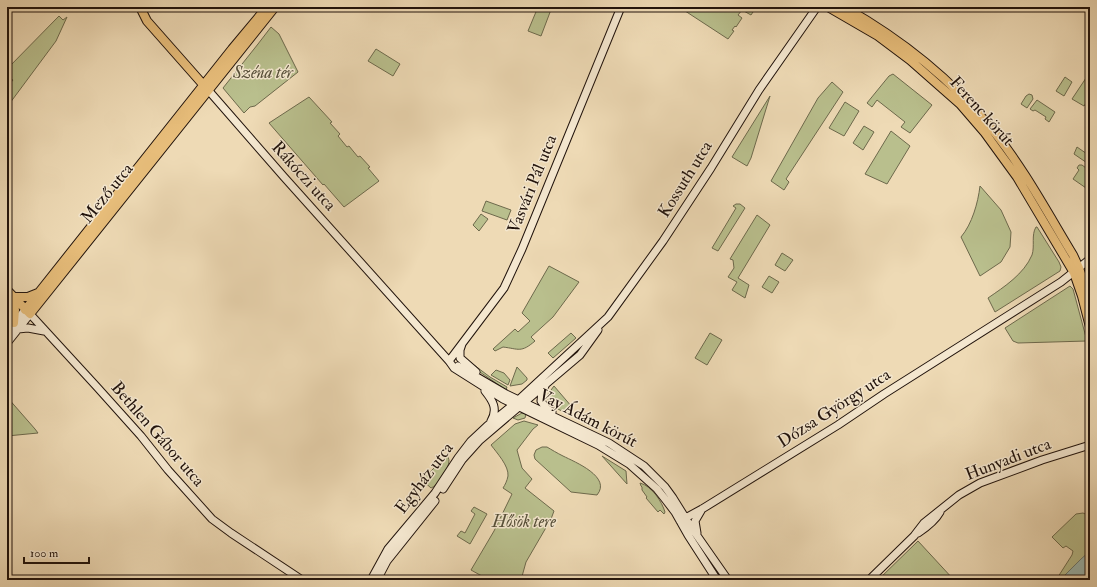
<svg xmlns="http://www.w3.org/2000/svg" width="1097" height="587" viewBox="0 0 1097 587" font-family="'IM FELL Double Pica',serif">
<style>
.green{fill:#b9bf8d;stroke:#6d694c}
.water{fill:#9bbab4;stroke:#6a7771}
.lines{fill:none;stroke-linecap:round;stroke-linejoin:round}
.secondary-casing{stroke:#21130c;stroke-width:9}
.primary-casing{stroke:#21130c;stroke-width:10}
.secondary{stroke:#f4e7cf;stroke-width:7}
.primary{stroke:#e7bd7a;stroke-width:8}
.labels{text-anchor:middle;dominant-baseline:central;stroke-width:3;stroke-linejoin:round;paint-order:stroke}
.park-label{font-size:17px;font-style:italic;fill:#564f39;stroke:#f4e7cf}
.street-label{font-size:17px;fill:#21130c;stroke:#f4e7cf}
</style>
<rect width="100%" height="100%" fill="#eedab5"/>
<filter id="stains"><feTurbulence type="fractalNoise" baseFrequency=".005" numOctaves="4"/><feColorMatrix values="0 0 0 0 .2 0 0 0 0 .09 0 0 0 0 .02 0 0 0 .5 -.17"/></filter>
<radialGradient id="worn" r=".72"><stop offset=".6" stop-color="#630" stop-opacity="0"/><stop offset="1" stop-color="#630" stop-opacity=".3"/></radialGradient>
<path class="green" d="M538,7H552L541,36L528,31Z
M679,7H745L753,12L751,15L742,10L738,15L742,18L736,27L735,26L732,30L734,31L728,39Z
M59,16L63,20L67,17L56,41L7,107V87L13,80L7,76V69Z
M271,27L279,34L298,72L255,106L250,107L244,113L223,88L258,44Z
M376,49L400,64L393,76L368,61Z
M893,74L932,105L910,133L901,127L905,122L877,100L872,107L867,103L889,76Z
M1088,75L1090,76V97L1084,106L1072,99Z
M1065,77L1072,82L1064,96L1056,91Z
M832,82L843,92L786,179L789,182L784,190L771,181L818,98Z
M1029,94L1032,95L1033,99L1027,108L1021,104L1026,96Z
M770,96L751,158L747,166L732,157Z
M309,97L332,122L330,123L340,134L338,136L347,147L349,146L358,157L360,156L370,167L368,168L379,181L344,207L324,184L323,185L269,123Z
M1037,100L1055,112L1049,122L1045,119L1046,117L1035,110L1033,111L1030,109Z
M845,102L859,111L844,136L829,128Z
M864,126L874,132L863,150L853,143Z
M891,131L910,146L887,184L865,174Z
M1077,147L1090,156V165L1074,154Z
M1079,165H1082L1090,171V181L1086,188L1073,179L1079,170L1077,168Z
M980,186L1001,210L1011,232L1010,247L1001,262L980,276L961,237C972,224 978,203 980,186Z
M486,201L511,210L507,220L482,211Z
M736,204H740L745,208L718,251L712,248L736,208L733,206Z
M481,214L488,219L479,231L473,225Z
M757,215L770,225L738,278L749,285L745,298L732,290L737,282L728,277L734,268L733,260L730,259Z
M1036,227H1037L1059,262L1061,267L1060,271L995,312L988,298C1004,287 1024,274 1032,255C1035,246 1031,235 1036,227Z
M782,253L793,260L785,271L775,265Z
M549,266L579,282L553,317L531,337L535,341C521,353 519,349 503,347L495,351L493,349L515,329L518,332L530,321L522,313Z
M769,276L779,282L772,293L762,287Z
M1070,286L1073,289L1087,341L1018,343L1013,341L1005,328Z
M571,333L576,338L553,358L548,353Z
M710,333L722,340L707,365L695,358Z
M470,362L490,377L507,387L506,390L477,370Z
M517,367L527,378V380L522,384L510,386Z
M496,370L504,373L510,380L508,385L491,375Z
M554,386L572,407L568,414C559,409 546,406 548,394Z
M7,397L35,429L38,433L7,436Z
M522,413L526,414L525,418L518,420L513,418Z
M524,421L538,425L533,429L517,450L522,468L532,479L525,488L554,511L551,519L526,562L521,580H489L471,570L494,531L512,494L503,488C505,485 507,481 508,476C509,466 497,453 491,445L515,424Z
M542,447H547C552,450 557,453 563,456C575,462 612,477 597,495L571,492L535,459L534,455L536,450Z
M447,455C448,457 449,459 449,461C449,468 438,486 431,488L422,480Z
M602,456L626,471L627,484Z
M640,483C652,486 662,502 665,512L664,514L660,510L658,512L646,498L647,497L642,490V487L641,486Z
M474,507L487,514L470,544L457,536L461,531L465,533L475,514L471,511Z
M1083,513L1090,516V580H1056L1072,555L1073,551L1066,546L1063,548L1052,537L1076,514Z
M918,541L954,580H878Z"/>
<path class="water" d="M1090,551V580H1063L1062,578L1081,559Z"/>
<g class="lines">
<defs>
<path id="secondary" d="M209,91L284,177L449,361L454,368L503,399L598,445L629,464L657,489L665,499L675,512L688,535L717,580
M18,329L28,328L44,331
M7,332L25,310
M7,343L30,314L97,387L141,436L168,470L212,519L231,533L302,580
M462,344L460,350V358L476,372
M449,361L504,288L522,249L621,7
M458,366L506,394L609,443L644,466L665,487L673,498L691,527L728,580
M545,386L542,391L541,401L546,408L552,412
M485,391C493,401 498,409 491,421
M443,489L462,460L480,440L580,355L598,330
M680,521L702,509L838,425L884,394L1061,282L1090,259
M697,533L695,521L702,509
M918,533C927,527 935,521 940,512
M371,580L388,549L435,493L458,458L471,441L487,426L514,404L608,317L663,241L711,168L759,90L817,7
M377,580L387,561L435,501
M869,580L914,536L924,523L959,495L980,483L1042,460L1090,445"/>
<path id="primary" d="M140,7L147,21L207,89
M828,7L878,36L910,60L960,104L985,133L1017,177L1064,256L1074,273L1082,296L1090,327
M844,7C899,38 951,79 991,128C1023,167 1047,212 1073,255L1079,268L1090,300
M7,290L30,314L275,7
M13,297L15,310L14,323
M13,297H28L38,293
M25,310L232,49L267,7"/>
</defs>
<use href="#secondary" class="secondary-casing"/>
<use href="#primary" class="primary-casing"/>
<use href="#secondary" class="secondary"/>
<use href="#primary" class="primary"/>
</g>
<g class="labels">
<g class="park-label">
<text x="263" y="72">Széna tér</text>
<text x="524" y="521">Hősök tere</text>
</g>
<g class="street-label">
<text transform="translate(982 111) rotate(48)">Ferenc körút</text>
<text transform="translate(304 176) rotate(48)">Rákóczi utca</text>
<text transform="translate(685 179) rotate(-58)">Kossuth utca</text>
<text transform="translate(532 184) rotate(-68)">Vasvári Pál utca</text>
<text transform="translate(107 193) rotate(-51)">Mező utca</text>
<text transform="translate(834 408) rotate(-33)">Dózsa György utca</text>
<text transform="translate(588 418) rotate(27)">Vay Ádám körút</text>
<text transform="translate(158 434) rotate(49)">Bethlen Gábor utca</text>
<text transform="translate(1008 459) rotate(-21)">Hunyadi utca</text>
<text transform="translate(424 478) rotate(-53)">Egyház utca</text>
</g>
</g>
<rect width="1097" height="587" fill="none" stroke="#eedab5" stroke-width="24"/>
<rect x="8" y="8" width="1081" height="571" fill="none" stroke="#21130c" stroke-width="2"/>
<rect x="12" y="12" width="1073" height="563" fill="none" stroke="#21130c"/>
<path d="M24 557v6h65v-6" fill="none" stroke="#21130c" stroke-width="2"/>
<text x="30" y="557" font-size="12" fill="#21130c" stroke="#f4e7cf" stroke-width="3" paint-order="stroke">100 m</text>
<rect width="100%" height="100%" filter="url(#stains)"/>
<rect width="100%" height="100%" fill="url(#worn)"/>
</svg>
